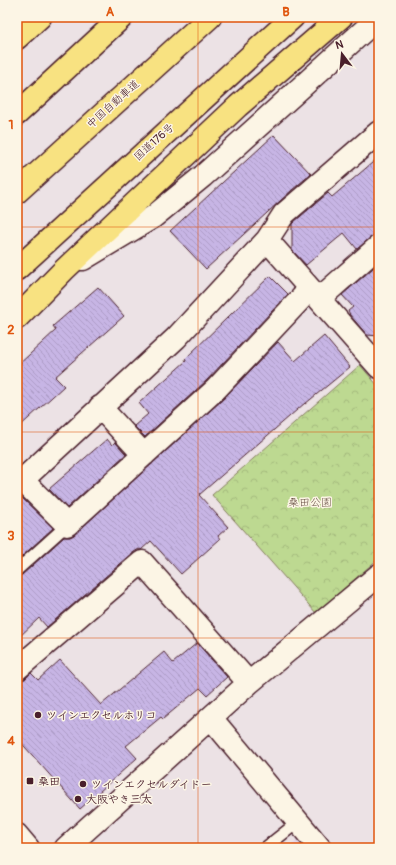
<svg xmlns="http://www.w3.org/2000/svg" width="396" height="865" viewBox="0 0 396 865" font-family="Pangolin,'Klee One',sans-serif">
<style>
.built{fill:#e1d4e5}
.forest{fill:url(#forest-crowns);stroke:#847c5e}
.building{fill:url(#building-back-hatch);stroke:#4a1f2b}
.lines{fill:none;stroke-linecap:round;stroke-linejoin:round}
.lane-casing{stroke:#4a1f2b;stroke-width:14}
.street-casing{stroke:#4a1f2b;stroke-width:25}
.secondary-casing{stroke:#4a1f2b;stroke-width:25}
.highway-casing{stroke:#4a1f2b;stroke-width:25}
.lane{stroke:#fcf5e5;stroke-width:11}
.street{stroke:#fcf5e5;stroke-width:22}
.secondary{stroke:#fcf5e5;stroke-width:22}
.highway{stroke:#f8e281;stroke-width:22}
.grid{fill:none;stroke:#e0560e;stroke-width:1;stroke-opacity:0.55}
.poi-dot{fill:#4a1f2b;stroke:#fcf5e5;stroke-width:1.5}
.labels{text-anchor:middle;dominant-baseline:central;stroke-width:3;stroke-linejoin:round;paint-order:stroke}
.street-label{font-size:11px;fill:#4a1f2b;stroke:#fcf5e5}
.park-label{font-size:11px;fill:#674e44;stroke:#fcf5e5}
.poi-label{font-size:11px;font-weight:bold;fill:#4a1f2b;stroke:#fcf5e5;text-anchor:start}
.neatline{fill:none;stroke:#e0560e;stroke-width:1.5}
.grid-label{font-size:13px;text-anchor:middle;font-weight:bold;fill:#e0560e}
</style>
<defs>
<pattern id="forest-crowns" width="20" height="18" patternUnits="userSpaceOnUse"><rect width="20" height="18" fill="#bdd991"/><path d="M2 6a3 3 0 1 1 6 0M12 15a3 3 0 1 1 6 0" fill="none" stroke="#a4ba7d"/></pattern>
<pattern id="building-back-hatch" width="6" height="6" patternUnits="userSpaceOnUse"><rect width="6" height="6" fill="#c7b5e5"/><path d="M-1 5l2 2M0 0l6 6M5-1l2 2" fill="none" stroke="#ac9bc5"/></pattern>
</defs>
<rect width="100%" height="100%" fill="#ece2e5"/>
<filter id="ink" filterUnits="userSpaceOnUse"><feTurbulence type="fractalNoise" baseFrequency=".025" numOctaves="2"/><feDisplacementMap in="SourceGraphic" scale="8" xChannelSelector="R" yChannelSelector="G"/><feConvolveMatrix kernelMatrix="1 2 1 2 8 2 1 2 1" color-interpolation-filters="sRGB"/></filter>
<g filter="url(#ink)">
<path class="built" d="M297,840L304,848H288Z"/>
<path class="forest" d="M360,365L379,387V558L316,613L212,495Z"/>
<path class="building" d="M274,135L311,174L292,190L206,269L170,231Z
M379,157V234L371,237L357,249L344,233L306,265L292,250V224L294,222L328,193L332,197Z
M379,263V336L367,335L349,314H350L348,311L353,307L342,295Z
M270,276L288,294L207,380L145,437L134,426L148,414L139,403L186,361L185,359Z
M98,287L124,316L55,377L64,386L17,429V366L56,330L53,326Z
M324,336L350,367L305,404V403L199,495L228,527L218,536L220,539L181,574L151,541L141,550L139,549L134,552L47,627L39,618L17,639V577L22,575L64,537H70L75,534L224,398L278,342L295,361Z
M107,439L112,445L115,442L126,454L67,508L49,489Z
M17,497H21L53,528L17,561Z
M197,643L227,677L207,695L200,688L163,719L161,717L126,746L137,758L80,809L17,738V682L25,679L31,673L38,680L60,660L101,705L164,652L173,663Z"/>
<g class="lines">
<defs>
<path id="lane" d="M17,570L67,525
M265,848L298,822"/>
<path id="street" d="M379,132L284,214L267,240L319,299L379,246
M83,259L153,217L203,176L379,17
M319,299L379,367
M100,407L144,455
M22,480L67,525L216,389L310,289
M17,485L176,338L267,240
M17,669L142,562L249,683
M211,718L320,848
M66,848L249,683L379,575"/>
<path id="secondary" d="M17,835L28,848"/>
<path id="highway" d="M17,38L40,17
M17,114L122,17
M17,192L210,17
M17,269L293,17
M17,318L64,270L238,106L341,17"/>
</defs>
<use href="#lane" class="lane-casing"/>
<use href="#street" class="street-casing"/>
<use href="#secondary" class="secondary-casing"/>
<use href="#highway" class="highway-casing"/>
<use href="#lane" class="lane"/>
<use href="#street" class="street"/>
<use href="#secondary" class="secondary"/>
<use href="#highway" class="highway"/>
</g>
</g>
<path class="grid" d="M198,17V848M17,227H379M17,432H379M17,638H379"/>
<g class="poi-dot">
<circle cx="38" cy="715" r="4"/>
<rect x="26" y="777" width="8" height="8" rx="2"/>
<circle cx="83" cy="784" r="4"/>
<circle cx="78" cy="799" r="4"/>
</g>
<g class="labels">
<g class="street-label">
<text transform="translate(113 104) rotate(-42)">中国自動車道</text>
<text transform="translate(154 142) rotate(-42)">国道176号</text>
</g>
<g class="park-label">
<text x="310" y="502">桑田公園</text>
</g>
<g class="poi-label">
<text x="46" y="715">ツインエクセルホリコ</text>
<text x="38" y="781">桑田</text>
<text x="91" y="784">ツインエクセルダイドー</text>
<text x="86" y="799">大阪やき三太</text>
</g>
</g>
<rect width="396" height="865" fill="none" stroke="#fcf5e5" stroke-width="44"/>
<g transform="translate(342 54) rotate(344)" stroke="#fcf5e5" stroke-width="3" paint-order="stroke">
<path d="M0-3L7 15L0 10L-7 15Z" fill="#4a1f2b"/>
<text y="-6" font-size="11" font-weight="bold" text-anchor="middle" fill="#4a1f2b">N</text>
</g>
<rect x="22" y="22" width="352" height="821" class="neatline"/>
<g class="grid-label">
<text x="110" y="16">A</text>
<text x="286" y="16">B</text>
<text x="11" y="129">1</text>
<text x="11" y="334">2</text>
<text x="11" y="540">3</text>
<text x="11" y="745">4</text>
</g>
</svg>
